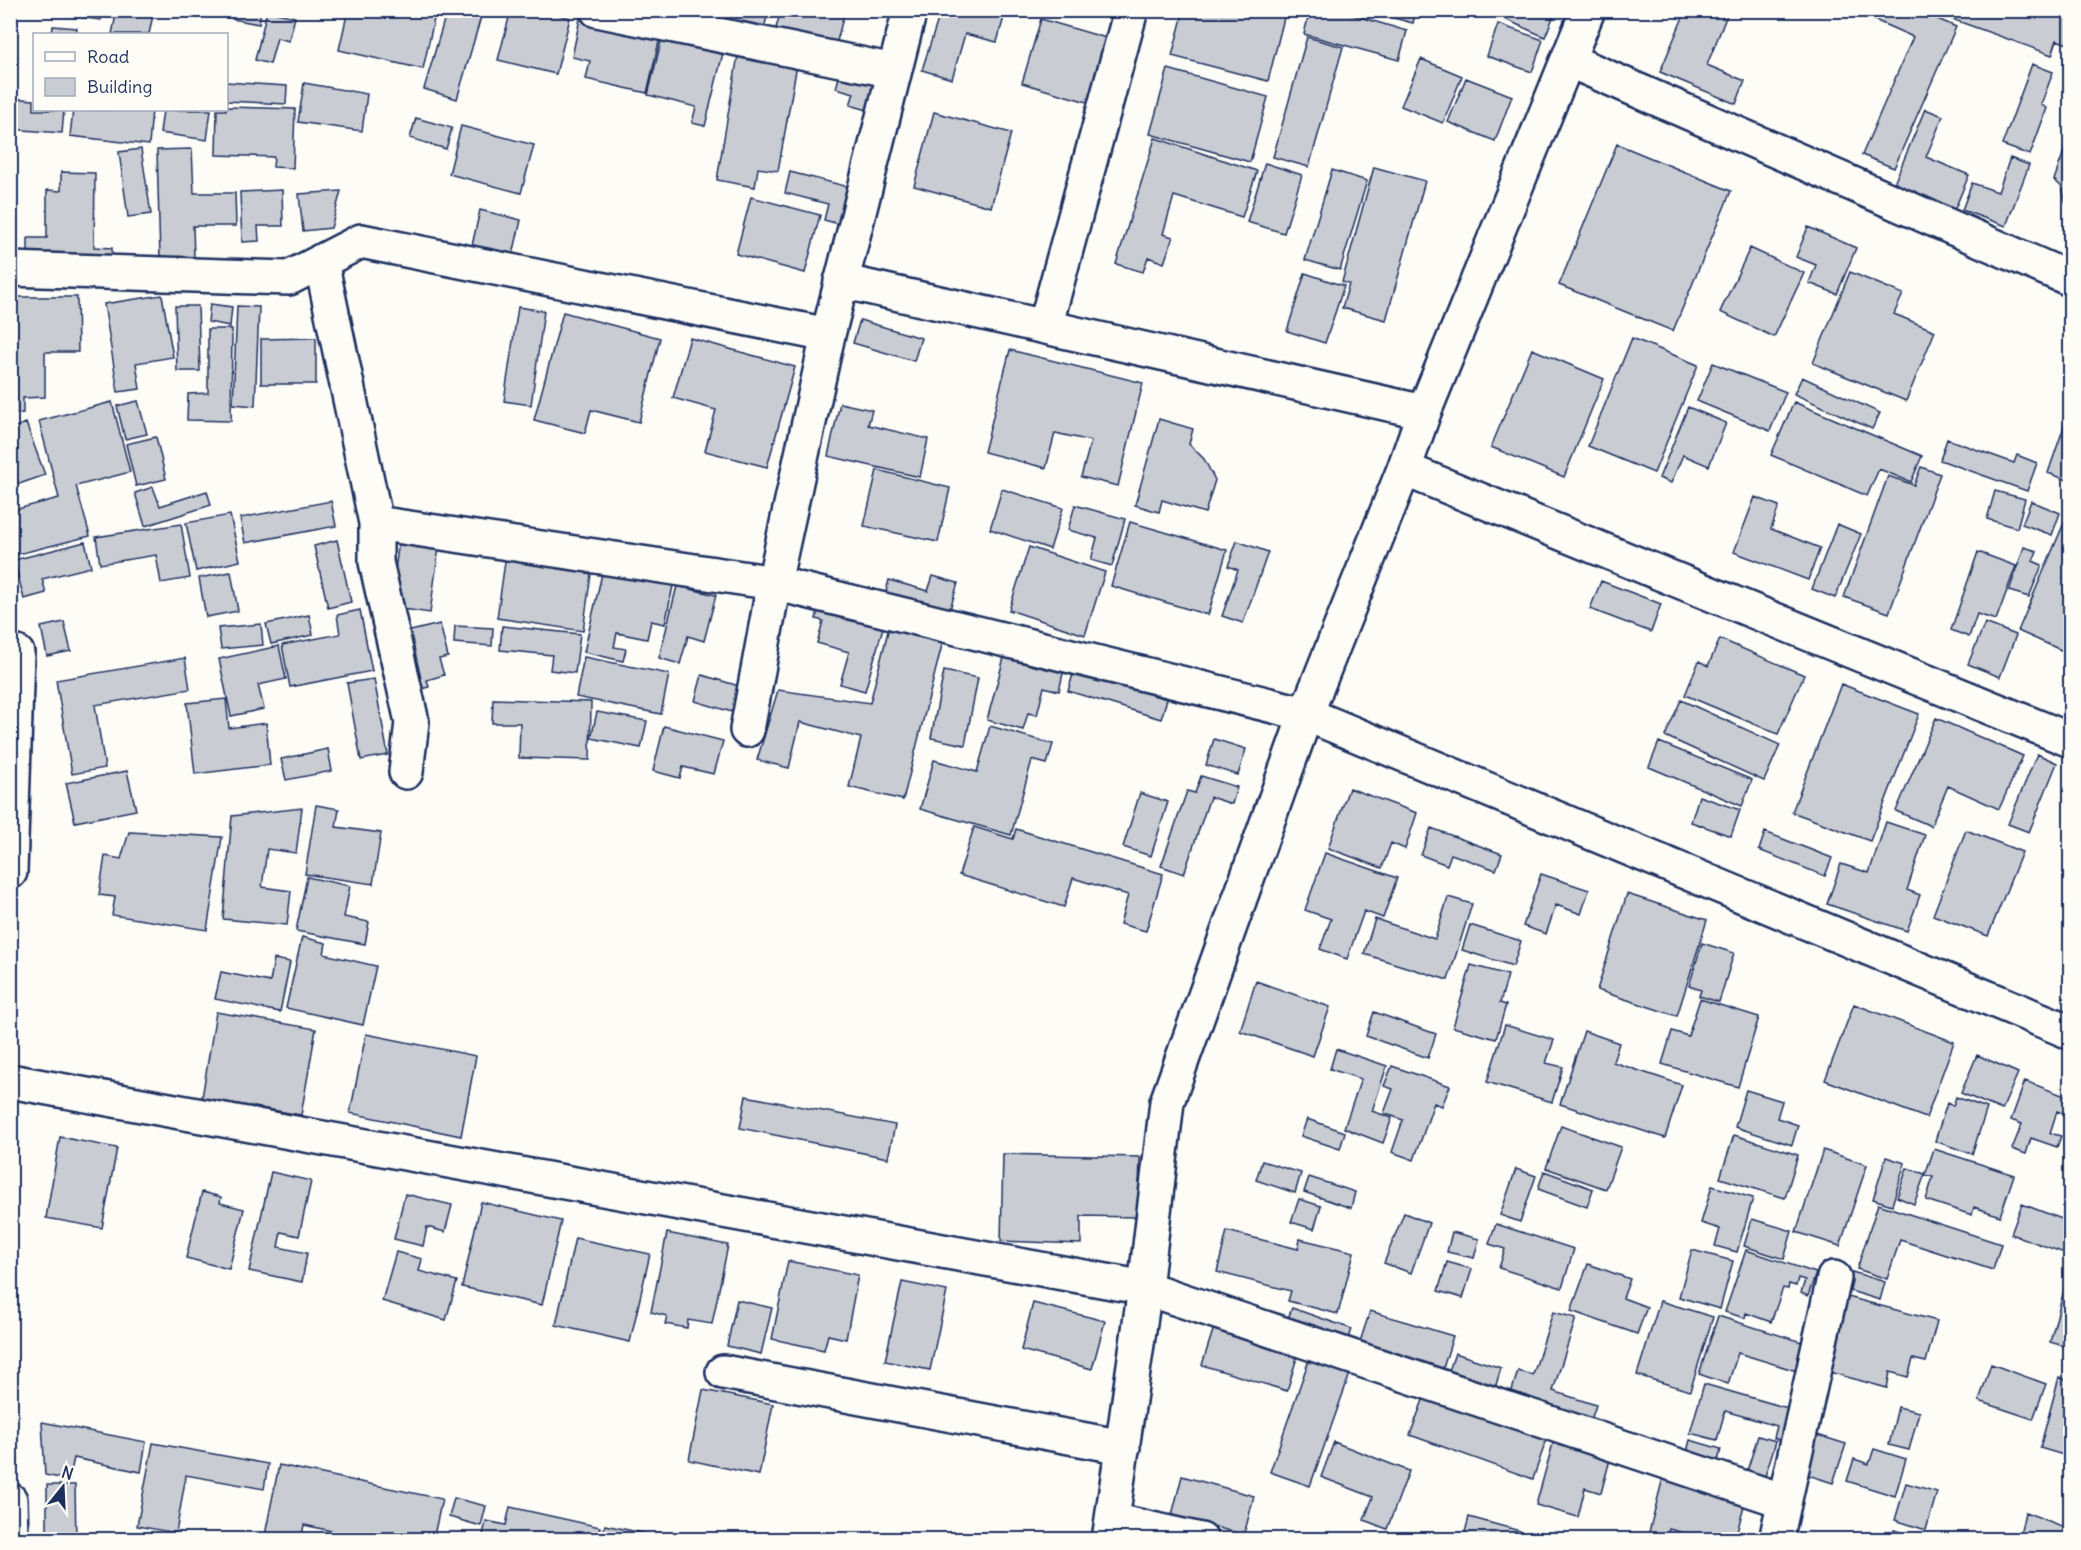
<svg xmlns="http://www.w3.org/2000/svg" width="2081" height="1550" viewBox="0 0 2081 1550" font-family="Delius,sans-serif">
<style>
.building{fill:#c9ccd3;stroke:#1b2f5e;stroke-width:1.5}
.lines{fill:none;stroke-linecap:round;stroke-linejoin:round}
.street-casing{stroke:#1b2f5e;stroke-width:38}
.street{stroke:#fdfcf7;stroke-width:33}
</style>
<rect width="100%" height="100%" fill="#fdfcf7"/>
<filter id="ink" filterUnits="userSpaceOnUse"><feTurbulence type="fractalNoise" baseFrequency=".0167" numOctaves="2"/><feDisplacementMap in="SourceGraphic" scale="12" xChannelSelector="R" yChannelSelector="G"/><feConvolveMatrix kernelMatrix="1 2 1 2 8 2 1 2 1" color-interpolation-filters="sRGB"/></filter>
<g filter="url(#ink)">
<path class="building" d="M53,10H102L101,20L53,14Z
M117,10H154L149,34H112Z
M234,10H261L259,24L232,19Z
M315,10H345L344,16Z
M348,10H436L423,69L339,50Z
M447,10H483L457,99L424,89Z
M511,10H541L570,18L556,74L498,60Z
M703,10H769L762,35L701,19Z
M781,10H845L835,49L775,32Z
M941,10H1006L997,42L965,34L952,79L922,70Z
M1184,10H1286L1268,81L1172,56Z
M1310,10H1336L1407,31L1399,60L1304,34Z
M1363,10H1416L1413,23Z
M1503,10H1556L1545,37L1500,17Z
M1686,10H1729L1707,65L1745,81L1736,104L1660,72Z
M1852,10H1917L1956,27L1894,168L1862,155L1913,37Z
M1955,10H2070V45L2057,40L2052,55L1952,19Z
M267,11L295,17L289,41L277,38L270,64L255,60Z
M581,14L661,33L647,93L586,79L590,61L572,57Z
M1041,19L1120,42L1101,106L1022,83Z
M1498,24L1543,40L1532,72L1487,56Z
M53,26L77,28L76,34H52Z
M664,29L725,45L705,126L692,123L696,107L648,95Z
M1307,37L1343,47L1309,167L1273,157Z
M739,49L798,59L778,171L758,168L755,187L717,180Z
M1421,59L1462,76L1443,123L1401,106Z
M2032,64L2053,72L2041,105L2047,108L2030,155L2002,145Z
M842,67L881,77L871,111L850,105L854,93L836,88Z
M1168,69L1268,97L1250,162L1150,134Z
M1466,78L1512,96L1495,141L1448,122Z
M226,82L287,86L286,104L226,101Z
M304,83L367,94L362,131L298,122Z
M10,98L34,100V110H64L62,133L10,129Z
M226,107L295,109L293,168L273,167L274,157L216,155L217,110H226Z
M1925,109L1943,116L1926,157L1969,175L1954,211L1893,186Z
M73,110H152L149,145L70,136Z
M163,110H211L207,140L160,133Z
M934,112L1011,133L991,207L914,186Z
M416,118L452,128L446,149L410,138Z
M461,126L534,145L521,193L449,174Z
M2070,134V206L2066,204L2062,187L2054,180Z
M1155,138L1257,171L1242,217L1174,196L1163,234L1173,237L1164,263L1148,257L1143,272L1116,264Z
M1617,144L1731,191L1673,331L1559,285Z
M141,149L151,214L128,217L119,152Z
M192,149L194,193H235L236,226H193L194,258L160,259L157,150Z
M2010,158L2029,165L2006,226L1962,210L1972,183L1998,192Z
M1265,163L1302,175L1284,233L1247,222Z
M1374,167L1425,181L1386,320L1342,308L1349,284L1342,282Z
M1332,170L1367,181L1340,270L1305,260Z
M61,172L95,173L94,247L112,248V264L28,263V238H47V190L61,191Z
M790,172L849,187L839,224L824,220L828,204L785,193Z
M282,190L283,226H258L259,241L242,242L240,192Z
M341,191L331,228L303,231L299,194Z
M751,197L820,215L805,273L736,254Z
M480,210L521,220L510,268L469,259Z
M1808,227L1856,248L1837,294L1809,283L1816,265L1796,257Z
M1750,248L1804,273L1774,337L1720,312Z
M1850,272L1903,294L1894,314L1935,331L1906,401L1813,363Z
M1305,273L1344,286L1325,343L1287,331Z
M162,295L173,357L136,363L140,389L118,392L104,304Z
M10,297H77L78,352H45V397L23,398V413L10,414Z
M210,304L232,307L230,326L208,322Z
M175,306H198L200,371H177Z
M237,306L259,307L255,406L233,404Z
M518,307L544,311L531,405L504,401Z
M563,312L660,338L639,422L591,410L585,433L534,420Z
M860,320L921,338L914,361L853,343Z
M208,329H232L231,421L187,420L188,394L208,393Z
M316,338V384H261V339Z
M690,338L795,367L767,467L705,451L716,410L673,398Z
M1632,338L1698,365L1654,473L1588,446Z
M1532,349L1604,379L1564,477L1491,447Z
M1010,350L1143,383L1118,486L1081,477L1091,441L1055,433L1046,468L984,452Z
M1713,363L1786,392L1770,431L1697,401Z
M1802,377L1880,413L1872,429L1794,394Z
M138,401L147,434L125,439L117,406Z
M112,402L130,472L76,486L90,536L10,556V511L59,498L39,421Z
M1794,402L1922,456L1911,482L1879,469L1867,496L1771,455Z
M840,403L872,410L868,425L928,439L920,477L828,456Z
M1688,407L1726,423L1709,466L1683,455L1671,483L1659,478Z
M2070,409V481L2048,473Z
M1159,419L1193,429L1189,444L1204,459L1215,480L1205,513L1162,500L1159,512L1135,505Z
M26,423L45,475L19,484L10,462V429Z
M156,437L166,479L136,486L126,444Z
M1947,439L2014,463L2017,455L2037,463L2027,491L1940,460Z
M1921,467L1940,474L1889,613L1844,597L1888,476L1914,485Z
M877,470L950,488L938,542L864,526Z
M153,487L160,506L207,491L211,505L145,526L135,493Z
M1002,489L1063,508L1050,549L990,529Z
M1995,491L2025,499L2017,528L1987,519Z
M1755,497L1779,506L1771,529L1820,548L1808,580L1734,552Z
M331,501L336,526L245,543L240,518Z
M2031,501L2060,513L2052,535L2022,524Z
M1075,505L1125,519L1112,566L1091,560L1097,538L1068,530Z
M230,515L240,561L196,571L186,523Z
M2067,516L2070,518V654L2018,631Z
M1130,522L1227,550L1208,615L1111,586Z
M181,524L190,578L161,583L156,555L100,564L96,537Z
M1837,524L1861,534L1835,598L1812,589Z
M337,540L351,602L328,608L314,546Z
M399,541L439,547L430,613L390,607Z
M1237,541L1268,552L1243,623L1222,616L1238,570L1228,566Z
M85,542L91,567L42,579L46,593L24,599L14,560Z
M1029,547L1105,572L1085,635L1009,610Z
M2024,547L2037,551L2033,561L2042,565L2029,597L2009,591Z
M1978,552L2016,566L1996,620L1977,614L1969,637L1951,630Z
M506,555L592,567L583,631L497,618Z
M604,565L674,581L665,624L651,621L647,639L617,633L614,647L626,649L623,661L584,652Z
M231,572L238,611L206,617L199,578Z
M933,576L958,583L946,622L883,603L889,580L928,591Z
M1601,581L1661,604L1651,632L1590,609Z
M677,586L716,595L704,641L688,636L680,664L659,658Z
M819,606L884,624L865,691L840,684L849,652L817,643L823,621L816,619Z
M360,610L372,671L290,687L282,645L340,634L337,615Z
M309,615L313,635L271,644L266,624Z
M64,622L71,651L47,656L41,627Z
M1985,623L2016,635L2000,677L1968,664Z
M261,624L263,645L221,649L218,628Z
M440,624L448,657L439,659L444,675L427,680L429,687L412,691L398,634Z
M455,626L493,628L492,646L454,643Z
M502,626L580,634L575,673L550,670L552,655L500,650Z
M889,627L943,641L903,800L849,787L861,738L800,722L789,768L757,760L778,690L870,703Z
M1720,639L1804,675L1778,734L1685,695L1699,661L1708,666Z
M279,646L286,679L258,685L264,709L231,716L219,659Z
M1005,654L1064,669L1059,691L1044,687L1037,715L1028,713L1023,730L987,720Z
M584,657L669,674L661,714L576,697Z
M185,658L190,689L95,705L105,768L72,774L56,680Z
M944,671L978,678L965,745L931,738Z
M1074,671L1167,699L1161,719L1068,691Z
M702,675L739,686L732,712L695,701Z
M374,679L388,755L361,760L347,683Z
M1841,684L1919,714L1870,841L1792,812Z
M226,699L229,728L266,723L270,765L195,774L187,703Z
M493,699L591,702L590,760L519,758L520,723H492Z
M1681,700L1780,745L1764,781L1665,736Z
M597,712L647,721L641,748L591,738Z
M1936,718L2023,756L1999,809L1948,786L1931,826L1896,811Z
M664,726L723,741L714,774L683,767L680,778L653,771Z
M990,726L1053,744L1047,764L1032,760L1011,835L920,809L934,760L977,772Z
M1214,739L1246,749L1238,775L1206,765Z
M1659,742L1752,780L1742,806L1649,767Z
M328,749L332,771L286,780L281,759Z
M2037,754L2057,763L2029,832L2008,824Z
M127,771L136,810L75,822L66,783Z
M1201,776L1237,787L1232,804L1210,797L1184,874L1161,866L1187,791L1195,793Z
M1349,788L1417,813L1405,849L1391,843L1382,868L1328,848Z
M1140,793L1168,802L1151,856L1123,847Z
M1699,796L1740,810L1731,836L1691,822Z
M316,805L339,809L336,827L381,833L373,884L305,874Z
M302,808L296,853L267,849L262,887L291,891L287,925L223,919L232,816Z
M1886,822L1925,835L1907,890L1920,895L1907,931L1827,904L1841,864L1869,873Z
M974,827L1013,839L1016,829L1163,874L1146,931L1120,924L1128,895L1073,878L1064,907L959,875Z
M1431,828L1502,854L1496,870L1451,854L1447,865L1421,855Z
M1966,830L2022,852L1988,936L1933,915Z
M129,832L222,837L207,930L112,915L115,897L99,895L105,856L121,859Z
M1765,832L1832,858L1825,876L1759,850Z
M1325,853L1397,878L1383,918L1364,911L1347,959L1320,949L1331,919L1305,910Z
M1541,874L1589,890L1581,914L1556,905L1546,934L1523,926Z
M307,877L350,886L344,917L369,922L365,944L296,931Z
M1627,894L1707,920L1677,1016L1597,990Z
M1448,897L1472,904L1448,980L1364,954L1375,919L1435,939Z
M1470,925L1521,941L1513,966L1462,950Z
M302,937L326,943L324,954L376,966L363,1025L286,1008Z
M1702,943L1734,953L1719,1002L1699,996L1701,990L1689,986Z
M274,959L290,962L280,1012L215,999L221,972L270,982Z
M1471,965L1508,975L1500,1003L1506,1005L1496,1039L1453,1027Z
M1256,981L1330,1007L1313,1056L1240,1031Z
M1700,999L1759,1017L1738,1087L1662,1064L1672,1031L1688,1036Z
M1854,1004L1954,1042L1926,1118L1825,1080Z
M216,1012L316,1029L301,1115L202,1098Z
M1374,1012L1436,1034L1428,1058L1366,1036Z
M1505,1025L1554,1040L1546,1063L1563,1067L1552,1102L1487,1082Z
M1584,1031L1619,1043L1613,1062L1682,1085L1665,1138L1560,1104Z
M366,1034L476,1056L461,1136L350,1113Z
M1336,1049L1387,1066L1372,1111L1392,1118L1383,1143L1344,1128L1361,1079L1330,1069Z
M1977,1055L2018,1073L2002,1110L1961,1093Z
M1392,1066L1450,1086L1442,1106L1434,1103L1414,1160L1392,1152L1403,1120L1384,1113L1393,1089L1384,1086Z
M2025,1081L2070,1098V1116L2057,1111L2050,1133L2061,1136L2057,1147L2031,1138L2026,1154L2012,1149L2022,1124L2011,1120Z
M1746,1090L1782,1101L1777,1118L1798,1125L1792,1145L1735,1127Z
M746,1096L895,1125L888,1158L740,1128Z
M1956,1097L1987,1108L1972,1154L1935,1141L1947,1103L1953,1106Z
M1307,1119L1345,1132L1340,1149L1301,1136Z
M1561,1126L1621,1147L1606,1189L1546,1168Z
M1734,1135L1798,1155L1785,1198L1720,1178Z
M60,1137L117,1148L102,1228L46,1218Z
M1934,1149L2014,1175L2000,1216L1974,1207L1972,1215L1926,1200L1933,1177L1925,1175Z
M1823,1150L1867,1165L1840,1246L1796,1232Z
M1003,1154L1140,1157L1138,1217L1081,1216V1244L1001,1241Z
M1886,1157L1905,1163L1892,1205L1873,1199Z
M1262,1161L1301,1173L1295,1193L1256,1180Z
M1907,1168L1925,1174L1914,1204L1897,1197Z
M1516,1169L1536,1176L1520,1222L1500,1215Z
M1544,1171L1593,1189L1587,1207L1538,1189Z
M271,1172L311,1181L299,1236L281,1232L278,1247L307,1253L302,1282L249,1271Z
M1309,1177L1355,1192L1351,1208L1304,1192Z
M1712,1186L1753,1198L1737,1252L1715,1246L1720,1229L1701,1223Z
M202,1192L221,1197L220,1203L244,1209L229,1269L186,1258Z
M405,1194L452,1205L445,1232L427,1227L423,1246L394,1239Z
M1299,1199L1321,1206L1314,1229L1291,1222Z
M481,1202L561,1221L542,1305L462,1287Z
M1878,1204L2001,1244L1993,1270L1900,1240L1887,1279L1857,1269Z
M2022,1204L2070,1222V1255L2011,1234Z
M1404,1213L1429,1223L1411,1273L1384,1263Z
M1752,1219L1792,1231L1784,1259L1744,1246Z
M1496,1224L1574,1249L1562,1288L1499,1268L1505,1249L1489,1244Z
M1227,1231L1298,1249L1300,1239L1354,1252L1338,1314L1288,1301L1291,1291L1217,1272Z
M1452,1232L1479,1239L1474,1258L1447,1252Z
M667,1233L728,1245L712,1324L688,1320L687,1328L665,1324L667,1316L651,1312Z
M575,1238L650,1254L630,1342L556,1325Z
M1692,1250L1733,1261L1720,1309L1679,1297Z
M1746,1250L1816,1273L1808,1296L1801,1293L1805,1280L1798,1278L1796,1286L1789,1284L1788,1289L1783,1288L1771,1322L1746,1313L1745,1318L1725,1312Z
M396,1252L422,1259L419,1271L457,1281L446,1320L382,1301Z
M788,1261L858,1275L846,1339L828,1335L824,1350L772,1339Z
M1447,1262L1472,1269L1463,1298L1438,1291Z
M1588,1264L1630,1279L1623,1298L1647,1307L1637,1334L1571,1311Z
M2070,1268V1348L2050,1342Z
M1852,1272L1885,1282L1880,1300L1847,1290Z
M902,1282L947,1291L930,1370L885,1361Z
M1848,1297L1937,1321L1926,1362L1913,1359L1908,1377L1890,1372L1887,1388L1829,1372Z
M737,1300L772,1308L761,1354L727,1346Z
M1660,1301L1713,1317L1690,1391L1637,1375Z
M1033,1303L1105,1321L1092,1369L1021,1350Z
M1292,1308L1352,1329L1345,1350L1284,1329Z
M1370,1311L1453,1336L1440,1378L1357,1351Z
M1553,1312L1576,1318L1553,1391L1596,1405L1589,1426L1509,1400L1518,1371L1533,1375Z
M1718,1316L1808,1344L1800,1372L1738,1353L1728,1384L1699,1374Z
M1216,1321L1300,1347L1287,1391L1202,1365Z
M1455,1353L1501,1368L1493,1395L1446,1380Z
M1311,1354L1352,1368L1310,1486L1270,1472Z
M1991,1364L2046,1384L2033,1419L1979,1401Z
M2059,1377L2070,1381V1457L2040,1448Z
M1704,1384L1791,1409L1782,1441L1774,1438L1777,1426L1725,1411L1717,1440L1690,1433Z
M703,1390L773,1404L759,1475L689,1460Z
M1426,1392L1548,1435L1533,1479L1410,1435Z
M1898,1407L1919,1412L1909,1450L1889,1445Z
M42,1422L146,1442L141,1472L74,1458L69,1480L45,1475Z
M1814,1434L1846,1444L1833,1483L1802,1473Z
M1555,1436L1612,1452L1601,1493L1585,1488L1578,1517L1536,1505Z
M1758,1436L1776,1441L1765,1476L1747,1471Z
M1690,1440L1721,1449L1716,1469L1685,1460Z
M1334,1442L1409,1471L1387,1529L1364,1520L1373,1497L1321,1477Z
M153,1443L268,1464L264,1489L186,1475L176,1533L137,1526Z
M1874,1449L1906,1459L1895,1496L1847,1481L1854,1459L1869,1464Z
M279,1465L442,1499L433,1540H373L304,1525L301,1540H264Z
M1664,1474L1747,1494L1735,1540H1710L1669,1529L1667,1540H1647Z
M1182,1476L1254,1496L1244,1535L1172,1515Z
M1906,1483L1937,1492L1926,1530L1895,1520Z
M47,1485H75L76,1540H47Z
M454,1498L486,1506L481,1526L449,1517Z
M510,1507L600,1527L598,1540H482L486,1521L506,1525Z
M2025,1512L2070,1529V1540H2019Z
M1469,1517L1520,1531L1518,1540H1463Z
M605,1525L675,1540H602Z
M1894,1530L1924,1539L1891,1540Z"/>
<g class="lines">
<defs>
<path id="street" d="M597,10L894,71
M1568,60L2070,279
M321,261L376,523V562L412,722L406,772
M10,269L289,278L361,241L828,335
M841,281L1424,412
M1045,327L1131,10
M1404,469L2070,740
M376,523L774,583L1306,714L2070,1032
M10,651L17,653L10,872
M747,730L774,583L828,335L910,10
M10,1081L1145,1288L1784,1501
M723,1372L1123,1447
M10,1500L11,1540
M1112,1520L1201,1540
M1109,1540L1145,1288L1167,1102L1306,714L1404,469L1424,412L1588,10
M1776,1540L1834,1278"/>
</defs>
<use href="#street" class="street-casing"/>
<use href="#street" class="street"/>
</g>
</g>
<rect width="2081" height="1550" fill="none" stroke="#fdfcf7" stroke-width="36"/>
<rect x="18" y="18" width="2045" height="1514" fill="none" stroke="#1b2f5e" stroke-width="2" filter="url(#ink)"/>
<rect x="33" y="33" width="195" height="78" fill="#fdfcf7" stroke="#a3aaba" stroke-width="1.5"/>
<rect x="45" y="52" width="30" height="9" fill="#fdfcf7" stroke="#a3aaba" stroke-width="1.5"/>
<text x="87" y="63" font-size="18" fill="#1b2f5e">Road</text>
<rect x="45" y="78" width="30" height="18" fill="#c9ccd3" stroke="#a3aaba" stroke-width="1.5"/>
<text x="87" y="93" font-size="18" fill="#1b2f5e">Building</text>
<g transform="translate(63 1487) rotate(18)" stroke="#fdfcf7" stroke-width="4.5" paint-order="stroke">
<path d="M0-4.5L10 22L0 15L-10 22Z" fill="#1b2f5e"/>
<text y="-9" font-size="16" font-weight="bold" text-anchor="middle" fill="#1b2f5e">N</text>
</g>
</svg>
